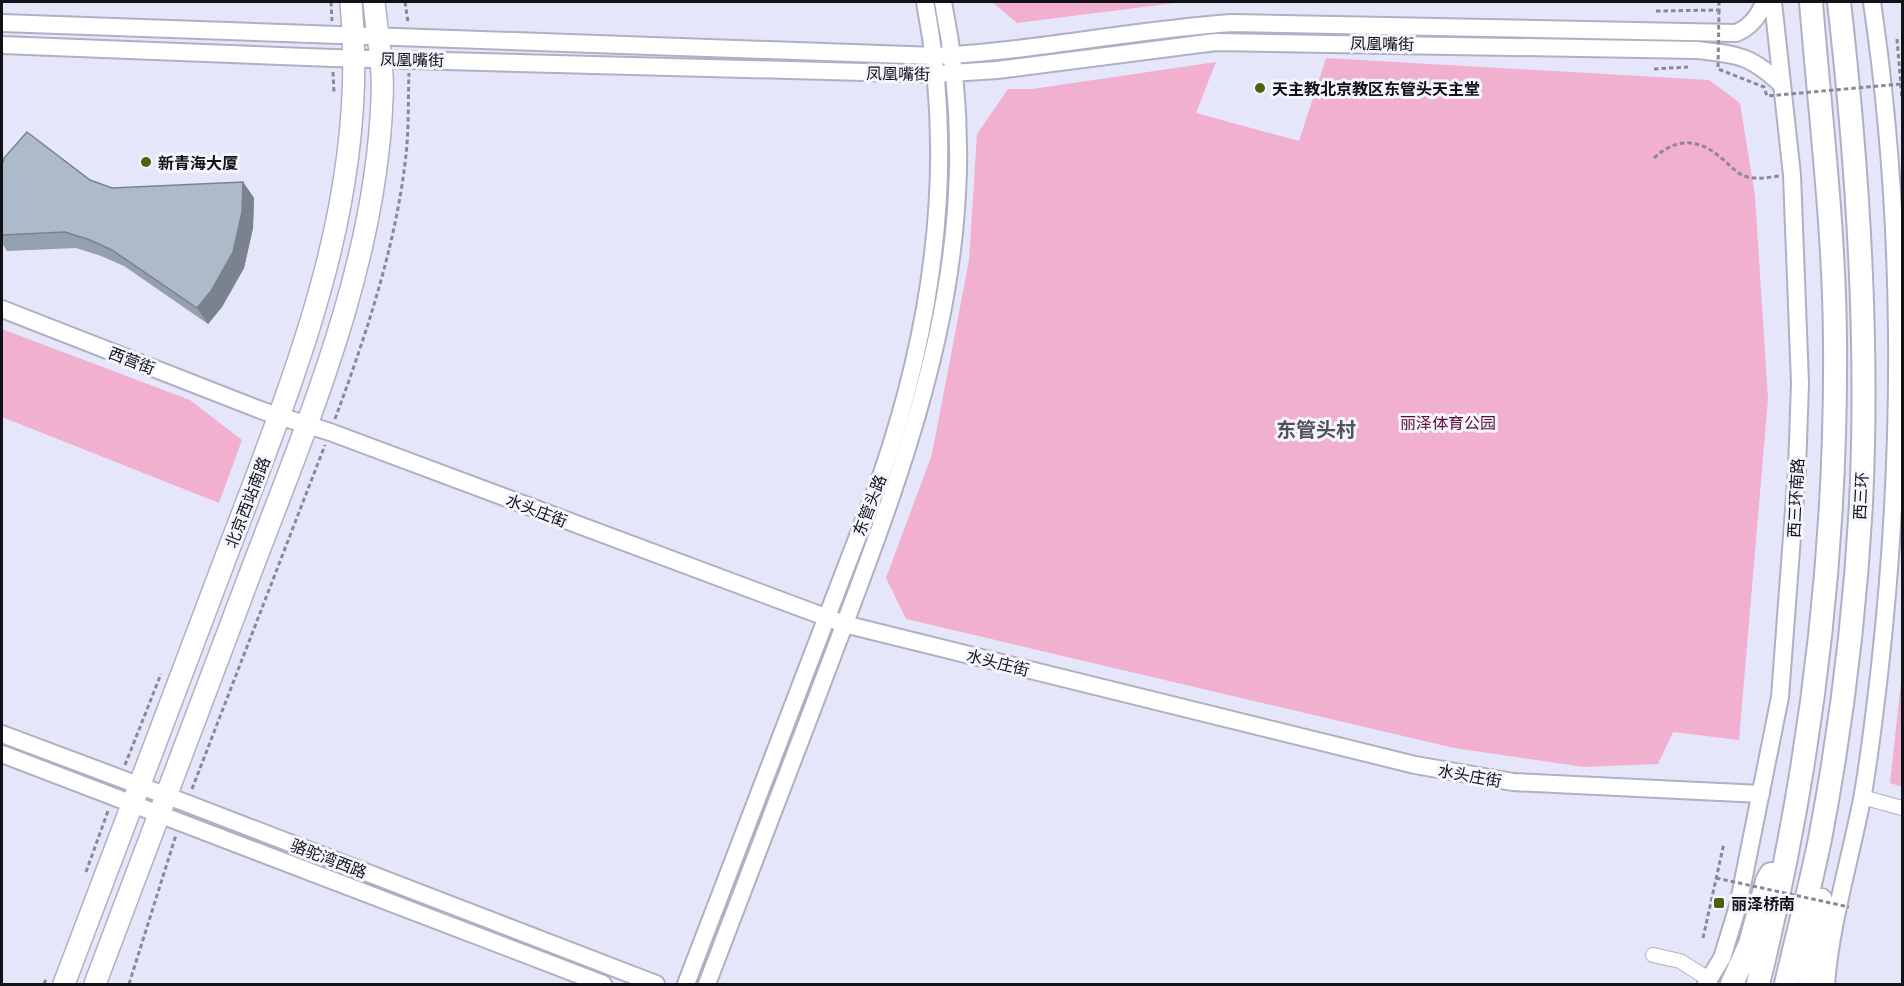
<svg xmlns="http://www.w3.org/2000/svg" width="1904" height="986" viewBox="0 0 1904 986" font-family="Barlow,'Noto Sans SC',sans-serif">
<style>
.green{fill:#f2b0d0}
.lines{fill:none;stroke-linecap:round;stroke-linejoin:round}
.minor-casing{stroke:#b0b0c4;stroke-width:16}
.tertiary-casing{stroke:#b0b0c4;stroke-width:20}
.primary-casing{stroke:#b0b0c4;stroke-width:24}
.trunk-casing{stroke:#b0b0c4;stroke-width:26}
.path{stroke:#888896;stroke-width:3;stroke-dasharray:4.5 3;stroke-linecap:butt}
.minor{stroke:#fff;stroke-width:14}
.tertiary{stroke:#fff;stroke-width:16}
.primary{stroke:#fff;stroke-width:21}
.trunk{stroke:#fff;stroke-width:22}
.path-bridge{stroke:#888896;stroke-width:3;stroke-dasharray:4.5 3;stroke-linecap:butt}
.wall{fill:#95a0ae}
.shaded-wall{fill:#79828d}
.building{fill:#adbaca;stroke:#79828d;stroke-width:1.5}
.poi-dot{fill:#4b610c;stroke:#f4f5fd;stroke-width:2}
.labels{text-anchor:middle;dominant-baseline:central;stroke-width:6;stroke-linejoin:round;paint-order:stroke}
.street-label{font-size:16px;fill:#111118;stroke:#f4f5fd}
.poi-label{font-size:16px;font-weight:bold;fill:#111118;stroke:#f4f5fd;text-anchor:start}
.park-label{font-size:16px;fill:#5d0c3e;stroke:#f4f5fd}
.quarter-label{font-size:20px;font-weight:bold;fill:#515162;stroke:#f4f5fd}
</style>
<rect width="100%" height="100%" fill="#e6e6fa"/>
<path class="green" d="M992,2H1183L1017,23Z
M1326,58L1709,80L1740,103L1755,196L1768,399L1739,740L1673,732L1658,764L1584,767L1454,748L906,619L886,578L932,454L969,260L977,134L1008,89H1032L1216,62L1196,113L1299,141Z
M2,329L190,400L242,440L219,503L2,417Z
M1902,673V787L1890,783Z"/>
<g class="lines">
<defs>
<path id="minor" d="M1862,797L1902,808
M1653,955L1680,961L1710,980"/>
<path id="tertiary" d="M2,23L936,56C1035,51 1132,30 1231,23L1736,33C1751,27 1759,16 1764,2
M2,45L333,58L937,74L997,70L1216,42L1697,50C1739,55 1750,55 1782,85
M2,309L263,411L330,432L844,624L1415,765L1513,782L1761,794
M2,734L186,803L656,984
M2,754L603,984
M686,984L881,476C934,322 956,162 925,2
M707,984C749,874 792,763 834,652C917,434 991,239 943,2
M1706,984L1722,958L1738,906L1780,697L1797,470L1800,383L1792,175L1773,2
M1826,984C1831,922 1850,860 1862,799C1870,755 1875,710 1880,666C1904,448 1904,218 1872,2"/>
<path id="primary" d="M64,984C117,844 171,703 224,562C293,379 370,202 351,2
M95,984C146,850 197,716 247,582C306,426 376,267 382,99C384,66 377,34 374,2"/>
<path id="trunk" d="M1732,984L1750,944L1767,881L1771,874
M1758,984C1810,773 1837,556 1835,339C1834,226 1820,114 1811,2
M1786,984C1797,936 1810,888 1820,839C1841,729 1855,615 1861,503C1869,336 1858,168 1839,2
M1809,984L1821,900"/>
</defs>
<use href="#minor" class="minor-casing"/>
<use href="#tertiary" class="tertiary-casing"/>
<use href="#primary" class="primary-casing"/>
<use href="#trunk" class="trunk-casing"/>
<path class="path" d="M331,2L332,21
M405,2L408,22
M1656,11L1719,10V2
M1897,39L1902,99
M1654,69L1688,67
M333,72L334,93
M1654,158C1675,138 1698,138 1720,157C1727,162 1734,171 1742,175C1753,180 1766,178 1779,176
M335,419C366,335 396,246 406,155C409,128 408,100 409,73
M125,765L161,674
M192,789L325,445
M86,872L108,811
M1703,938L1724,843
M44,984L47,977
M129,984L176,835"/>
<use href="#minor" class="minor"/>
<use href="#tertiary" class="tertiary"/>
<use href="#primary" class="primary"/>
<use href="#trunk" class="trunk"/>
<path class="path-bridge" d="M1719,10L1718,69L1764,87L1767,96L1901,84
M1716,878L1849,907"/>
</g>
<path class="wall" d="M2,165L90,180L112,188L243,182L254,198L253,228L244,268L222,307L208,324L124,266L101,256L76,248L7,251L2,243Z"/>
<path class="shaded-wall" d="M243,182L254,198L253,228L244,268L222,307L208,324L197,308Z"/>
<path class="building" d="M27,132L90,180L112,188L243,182L242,212L233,252L211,291L197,308L112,250L90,240L65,232L2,235V165L4,158Z"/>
<g class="poi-dot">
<circle cx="1260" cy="88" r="6"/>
<circle cx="146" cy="162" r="6"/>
<rect x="1713" y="897" width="12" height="12" rx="3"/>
</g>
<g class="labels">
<g class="street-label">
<text transform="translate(1382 43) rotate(1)">凤凰嘴街</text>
<text transform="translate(412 59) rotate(1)">凤凰嘴街</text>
<text transform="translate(898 73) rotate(1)">凤凰嘴街</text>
<text transform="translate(132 360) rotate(21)">西营街</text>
<text transform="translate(1860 496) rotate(-87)">西三环</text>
<text transform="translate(1795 498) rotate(-87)">西三环南路</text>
<text transform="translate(247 502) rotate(-69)">北京西站南路</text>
<text transform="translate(869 505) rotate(-69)">东管头路</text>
<text transform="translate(537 510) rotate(21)">水头庄街</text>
<text transform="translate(998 662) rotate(14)">水头庄街</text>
<text transform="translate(1470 775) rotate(10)">水头庄街</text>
<text transform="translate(329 858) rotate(21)">骆驼湾西路</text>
</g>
<g class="poi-label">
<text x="1272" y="88">天主教北京教区东管头天主堂</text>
<text x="158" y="162">新青海大厦</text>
<text x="1731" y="903">丽泽桥南</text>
</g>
<g class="park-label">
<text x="1448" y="422">丽泽体育公园</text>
</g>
<g class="quarter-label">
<text x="1316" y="429">东管头村</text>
</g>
</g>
<rect width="1904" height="986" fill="none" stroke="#111118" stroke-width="6"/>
</svg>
